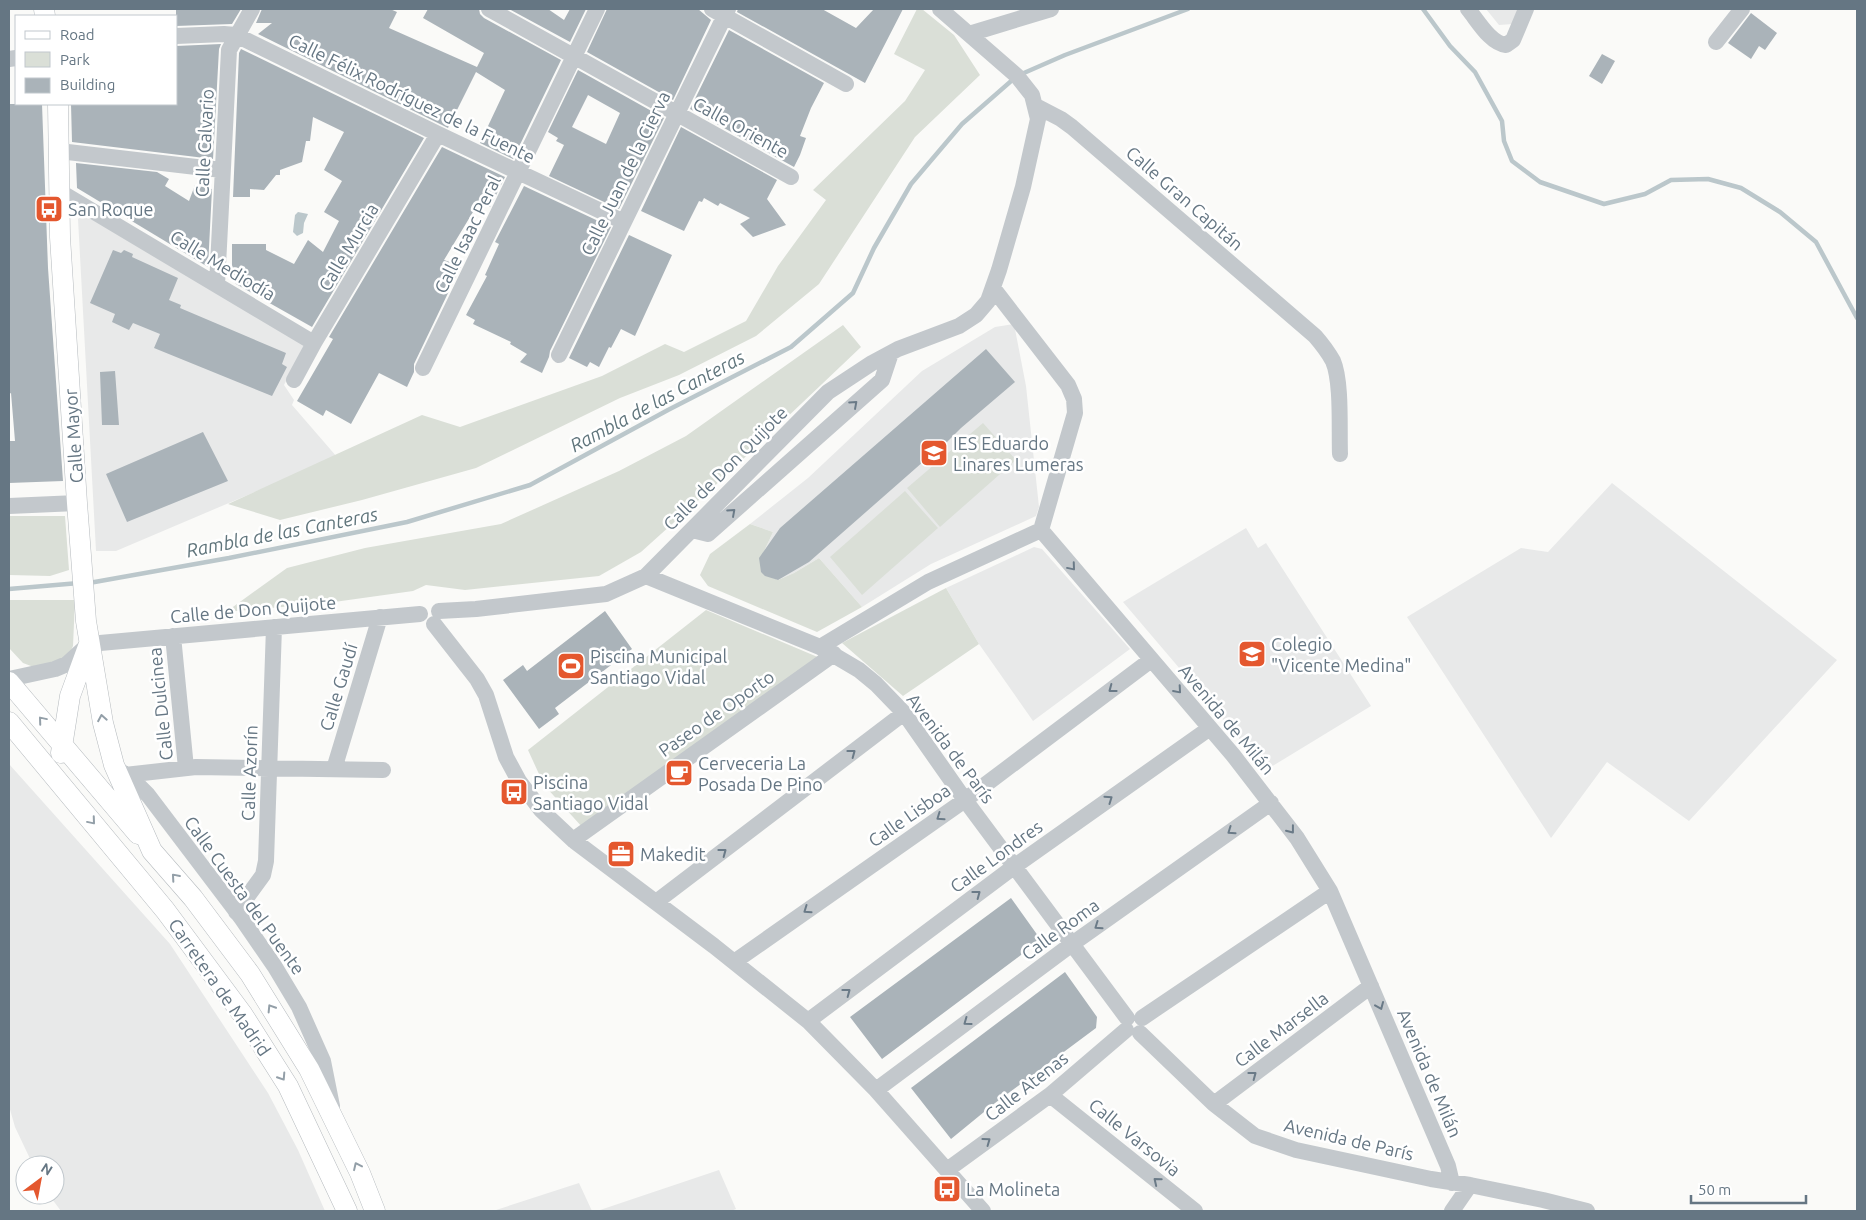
<svg xmlns="http://www.w3.org/2000/svg" width="1866" height="1220" viewBox="0 0 1866 1220" font-family="Ubuntu,sans-serif">
<style>
.built{fill:#e8e9e9}
.green{fill:#dadfd7}
.water{fill:#bbc7cb}
.lines{fill:none;stroke-linecap:round;stroke-linejoin:round}
.stream{stroke:#bbc7cb;stroke-width:4.5}
.building{fill:#aab3b9;fill-rule:evenodd}
.major-casing{stroke:#b5babe;stroke-width:21}
.minor{stroke:#c3c8cc;stroke-width:16}
.major{stroke:#fff;stroke-width:20}
.oneway{stroke:#6a7a87}
.oneway2{stroke:#939fa8}
.labels{text-anchor:middle;dominant-baseline:central;stroke-width:5;stroke-linejoin:round;paint-order:stroke}
.street-label{font-size:18px;fill:#657683;stroke:#fff}
.poi-label{font-size:18px;fill:#657683;stroke:#fff;text-anchor:start}
.water-label{font-size:19px;font-style:italic;fill:#60757c;stroke:#fff}
</style>
<rect width="100%" height="100%" fill="#fafaf8"/>
<path class="built" d="M1486,9H1519L1513,24L1499,25Z
M84,214L304,345L284,385L294,400L292,405L337,457L116,551H96L78,219Z
M1014,324L1026,386L1039,507L1036,516L931,564L862,607L819,558L794,573L778,580L761,558L773,532L750,524L808,478L922,371L995,327Z
M1612,483L1837,660L1689,821L1607,762L1551,838L1407,617L1521,548L1548,552Z
M1246,528L1258,548L1266,543L1371,706L1266,770L1123,602Z
M1034,547L1042,549L1130,649L1033,721L979,644L946,588Z
M9,764L170,944L268,1093L298,1150L325,1211H61L49,1195H55V1165H33L15,1127L9,1106Z
M719,1170L736,1209L731,1211H597Z
M579,1183L592,1211H493Z"/>
<path class="green" d="M917,9H922L954,35L980,75L915,137L819,284L756,336L679,375L620,398L476,468L362,500L280,520L228,504L422,415L460,427L602,376L665,344L684,352L746,321L778,266L826,200L813,190L905,101L925,70L894,54Z
M843,325L861,347L721,480L641,552L599,576L465,590L426,585L413,591L327,603L226,612L287,568L365,548L501,524L619,471L686,436Z
M983,423L1016,460L940,527L907,488Z
M905,491L938,528L862,595L830,557Z
M9,516H65L69,570L50,576L9,575Z
M750,524L773,532L761,558L764,574L778,580L794,573L819,558L862,607L817,632L708,586L700,575L710,554Z
M946,588L979,644L903,696L842,643Z
M9,600H75L73,646L68,657L39,669L23,663L9,648Z
M706,610L820,658L583,828L544,785L528,750Z"/>
<path class="water" d="M298,212L308,214L304,223L303,233L297,236L293,232L295,215Z"/>
<g class="lines">
<path class="stream" d="M1423,9L1450,46L1475,72L1502,121L1504,141L1512,161L1540,182L1604,204L1645,194L1671,180L1708,179L1741,188L1780,212L1816,242L1857,318
M89,583L229,558L407,522L530,485L668,410L791,347L853,293L874,248L911,184L962,124L1017,76L1065,55L1188,9
M9,589L79,583"/>
</g>
<path class="building" d="M176,9H241L232,24L176,26Z
M262,9H390L397,12L389,28L477,67L484,53L423,18L428,9H479L480,14L484,18L561,60L513,159L480,143L505,90L476,72L448,128L258,34L272,23H256Z
M509,9H548L564,20L570,9H586L570,42Z
M607,9H698L711,20L673,100L587,52Z
M738,9H822L856,28L874,9H903L865,83L737,12Z
M1751,13L1777,33L1765,50L1759,46L1751,59L1728,43Z
M729,30L824,83L811,108L800,136L806,138L800,155L794,167L690,109Z
M221,44L219,49L213,159L72,142L71,104H176V46Z
M241,49L424,138L312,327L236,284L232,273V244H266V250L294,264L308,240L323,252L339,221L324,212L342,181L324,170L344,132L313,117L310,141H306L302,162L280,170V175H276L264,190L250,189V197H233L239,53Z
M1602,54L1615,61L1602,84L1589,76Z
M578,70L664,118L619,209L549,176L564,145L556,141L558,138L548,132ZM588,95L620,113L606,144L572,127Z
M10,104H42L48,268L63,481L9,483V441H15L11,393L9,394Z
M681,127L777,180L767,199L786,225L753,237L740,224L750,218L720,203L718,206L704,198L702,202L699,201L684,231L641,211Z
M442,147L505,177L490,207L479,202L444,260L461,266L414,364V372L407,387L379,373L351,424L326,410L323,416L297,401L333,339L329,337Z
M76,163L157,172L169,179L165,186L189,201L195,185L212,189L208,267L77,188Z
M524,186L611,227L550,351L549,357L542,373L520,362L527,354L510,344L511,342L473,324L475,320L466,315L487,276L485,275L499,244L495,242Z
M629,235L672,255L635,336L621,329L611,348L609,347L599,367L590,362L587,367L569,358Z
M113,250L121,253L124,250L133,254L132,257L178,278L169,300L181,305L180,308L286,353L282,364L287,367L272,396L154,348L160,334L133,323L129,330L112,322L115,314L90,303Z
M986,349L1015,382L961,428L934,455L932,454L809,562L778,580L765,576L761,572L759,558L780,528Z
M115,371L119,425H102L100,372Z
M203,432L228,481L127,522L106,474Z
M605,611L632,649L555,708L559,714L539,729L503,680L523,665L527,671Z
M1011,898L1041,940L882,1059L850,1017Z
M1065,972L1097,1017L1096,1028L995,1103L951,1139L911,1088Z"/>
<g class="lines">
<defs>
<path id="major" d="M44,9L45,16
M58,104L60,237L77,503L86,621L103,723L114,765L152,851L193,898L250,974L309,1069L360,1173L375,1211
M9,682L138,834
M9,722L165,910L243,1015L288,1086L347,1211
M61,753L70,696L89,644"/>
</defs>
<use href="#major" class="major-casing"/>
<path class="minor" d="M489,9L791,177
M712,9L846,84
M1468,9C1478,21 1490,43 1506,45L1513,40L1526,9
M969,34L1051,9
M176,36L224,34L236,35L438,134L624,222
M1716,42L1742,9
M9,59L16,58
M1036,106L1061,119L1072,127L1315,336C1322,344 1328,352 1333,361C1342,382 1339,430 1340,454
M59,151L222,170
M59,191L314,343
M217,285L229,50L252,9
M993,288L1068,385L1074,399L1075,413L1041,530
M559,355L728,9
M423,368L597,9
M294,380L314,343L438,134
M9,506L77,503
M692,530L708,534L882,380L891,353
M1041,530L1233,755L1297,838L1330,891L1448,1166L1452,1183
M646,576L820,647L859,670L876,684L904,713L965,800L1127,1018
M439,611L476,609L606,594L646,576L828,392L872,363L898,349L959,326L976,315L988,301L999,270L1023,187L1038,119L1032,95L1017,76L940,9
M434,624L477,679L486,695L506,757L519,781L541,810L573,840L714,946L808,1021L876,1090L983,1211
M173,636L186,768
M820,647L928,582L1041,530
M9,679L55,669L67,664L89,644L420,614
M115,767L135,782L148,795L242,919L275,967L299,1007L323,1061L332,1106
M334,769L380,617
M125,775L196,767L383,770
M573,840L834,654
M656,902L904,713
M236,912L263,875L266,861L274,627
M734,962L965,800L1151,660
M1142,1018L1330,891
M808,1021L1015,866L1210,728
M1140,1033L1214,1104L1255,1136L1296,1150L1431,1179L1470,1185L1543,1200L1587,1211
M876,1090L1072,944L1271,803
M1050,1095L1195,1211
M1214,1104L1371,986
M947,1170L1050,1095L1126,1030
M1452,1211L1470,1185"/>
<use href="#major" class="major"/>
</g>
<defs><path id="oneway-chevron" d="M-2-3.5L2.5 0L-2 3.5" fill="none" stroke-width="1.6" stroke-linecap="round" stroke-linejoin="round" transform="scale(1.25)"/></defs>
<g class="oneway">
<use href="#oneway-chevron" transform="translate(854 404) rotate(-42)"/>
<use href="#oneway-chevron" transform="translate(732 512) rotate(-42)"/>
<use href="#oneway-chevron" transform="translate(1072 567) rotate(50)"/>
<use href="#oneway-chevron" transform="translate(1112 689) rotate(143)"/>
<use href="#oneway-chevron" transform="translate(1178 690) rotate(49)"/>
<use href="#oneway-chevron" transform="translate(852 753) rotate(-37)"/>
<use href="#oneway-chevron" transform="translate(1109 799) rotate(-35)"/>
<use href="#oneway-chevron" transform="translate(940 817) rotate(145)"/>
<use href="#oneway-chevron" transform="translate(1291 830) rotate(52)"/>
<use href="#oneway-chevron" transform="translate(1231 831) rotate(145)"/>
<use href="#oneway-chevron" transform="translate(723 852) rotate(-37)"/>
<use href="#oneway-chevron" transform="translate(977 894) rotate(-37)"/>
<use href="#oneway-chevron" transform="translate(807 910) rotate(145)"/>
<use href="#oneway-chevron" transform="translate(1098 926) rotate(145)"/>
<use href="#oneway-chevron" transform="translate(847 992) rotate(-37)"/>
<use href="#oneway-chevron" transform="translate(1380 1006) rotate(67)"/>
<use href="#oneway-chevron" transform="translate(967 1022) rotate(144)"/>
<use href="#oneway-chevron" transform="translate(1253 1075) rotate(-37)"/>
<use href="#oneway-chevron" transform="translate(987 1141) rotate(-36)"/>
<use href="#oneway-chevron" transform="translate(1157 1181) rotate(-141)"/>
</g>
<g class="oneway2">
<use href="#oneway-chevron" transform="translate(102 718) rotate(-100)"/>
<use href="#oneway-chevron" transform="translate(42 720) rotate(-130)"/>
<use href="#oneway-chevron" transform="translate(92 821) rotate(50)"/>
<use href="#oneway-chevron" transform="translate(175 877) rotate(-131)"/>
<use href="#oneway-chevron" transform="translate(271 1008) rotate(-122)"/>
<use href="#oneway-chevron" transform="translate(282 1077) rotate(57)"/>
<use href="#oneway-chevron" transform="translate(357 1166) rotate(-115)"/>
</g>
<defs>
<symbol id="bus-square" viewBox="-11 -11 22 22"><rect x="-9" y="-9" width="18" height="18" rx="4" fill="#e4572e" stroke="#fff"/><path d="M-5-6H5V4H4V6H2V4H-2V6H-4V4H-5ZM-3.5-4V0h7V-4ZM-3.5 1.2v1.5H-2V1.2ZM2 1.2v1.5H3.5V1.2Z" fill="#fff"/></symbol>
<symbol id="school-square" viewBox="-11 -11 22 22"><rect x="-9" y="-9" width="18" height="18" rx="4" fill="#e4572e" stroke="#fff"/><path d="M0-5L7-2L0 1L-7-2ZM-4 1L0 2.5L4 1V4Q0 6-4 4Z" fill="#fff"/></symbol>
<symbol id="stadium-square" viewBox="-11 -11 22 22"><rect x="-9" y="-9" width="18" height="18" rx="4" fill="#e4572e" stroke="#fff"/><path d="M0-5a6.5 5 0 1 0 0 10a6.5 5 0 1 0 0-10ZM-3.5-1.8h7v3.6h-7Z" fill="#fff"/></symbol>
<symbol id="cafe-square" viewBox="-11 -11 22 22"><rect x="-9" y="-9" width="18" height="18" rx="4" fill="#e4572e" stroke="#fff"/><path d="M-5.5-4.5H6V0H3Q3 3.5 0 3.5H-2.5Q-5.5 3.5-5.5 0ZM3-3.2v2h1.7v-2ZM-6 4.5H4V6H-6Z" fill="#fff"/></symbol>
<symbol id="office-square" viewBox="-11 -11 22 22"><rect x="-9" y="-9" width="18" height="18" rx="4" fill="#e4572e" stroke="#fff"/><path d="M-6-3h4V-5.5h4V-3h4V5H-6ZM-1-4.5V-3h2v-1.5ZM-6 0V1H6V0Z" fill="#fff"/></symbol>
</defs>
<g fill-rule="evenodd">
<use href="#bus-square" x="33" y="193" width="32" height="32"/>
<use href="#school-square" x="918" y="437" width="32" height="32"/>
<use href="#school-square" x="1236" y="638" width="32" height="32"/>
<use href="#stadium-square" x="555" y="650" width="32" height="32"/>
<use href="#cafe-square" x="663" y="757" width="32" height="32"/>
<use href="#bus-square" x="498" y="776" width="32" height="32"/>
<use href="#office-square" x="605" y="838" width="32" height="32"/>
<use href="#bus-square" x="931" y="1173" width="32" height="32"/>
</g>
<g class="labels">
<g class="street-label">
<text transform="translate(412 98) rotate(26)">Calle Félix Rodríguez de la Fuente</text>
<text transform="translate(741 127) rotate(29)">Calle Oriente</text>
<text transform="translate(204 143) rotate(-87)">Calle Calvario</text>
<text transform="translate(625 173) rotate(-64)">Calle Juan de la Cierva</text>
<text transform="translate(1185 198) rotate(41)">Calle Gran Capitán</text>
<text transform="translate(467 234) rotate(-64)">Calle Isaac Peral</text>
<text transform="translate(348 247) rotate(-59)">Calle Murcia</text>
<text transform="translate(223 265) rotate(31)">Calle Mediodía</text>
<text transform="translate(73 436) rotate(-94)">Calle Mayor</text>
<text transform="translate(725 468) rotate(-45)">Calle de Don Quijote</text>
<text transform="translate(253 609) rotate(-5)">Calle de Don Quijote</text>
<text transform="translate(338 687) rotate(-73)">Calle Gaudí</text>
<text transform="translate(160 704) rotate(-96)">Calle Dulcinea</text>
<text transform="translate(716 713) rotate(-35)">Paseo de Oporto</text>
<text transform="translate(1227 719) rotate(50)">Avenida de Milán</text>
<text transform="translate(951 748) rotate(53)">Avenida de París</text>
<text transform="translate(249 773) rotate(-88)">Calle Azorín</text>
<text transform="translate(909 815) rotate(-35)">Calle Lisboa</text>
<text transform="translate(996 856) rotate(-36)">Calle Londres</text>
<text transform="translate(245 895) rotate(54)">Calle Cuesta del Puente</text>
<text transform="translate(1060 929) rotate(-36)">Calle Roma</text>
<text transform="translate(220 987) rotate(55)">Carretera de Madrid</text>
<text transform="translate(1281 1029) rotate(-37)">Calle Marsella</text>
<text transform="translate(1430 1073) rotate(67)">Avenida de Milán</text>
<text transform="translate(1026 1086) rotate(-38)">Calle Atenas</text>
<text transform="translate(1135 1137) rotate(39)">Calle Varsovia</text>
<text transform="translate(1349 1139) rotate(13)">Avenida de París</text>
</g>
<g class="poi-label">
<text x="68" y="209">San Roque</text>
<text x="953" y="443">IES Eduardo<tspan x="953" dy="21">Linares Lumeras</tspan></text>
<text x="1271" y="644">Colegio<tspan x="1271" dy="21">"Vicente Medina"</tspan></text>
<text x="590" y="656">Piscina Municipal<tspan x="590" dy="21">Santiago Vidal</tspan></text>
<text x="698" y="763">Cerveceria La<tspan x="698" dy="21">Posada De Pino</tspan></text>
<text x="533" y="782">Piscina<tspan x="533" dy="21">Santiago Vidal</tspan></text>
<text x="640" y="854">Makedit</text>
<text x="966" y="1189">La Molineta</text>
</g>
<g class="water-label">
<text transform="translate(657 401) rotate(-28)">Rambla de las Canteras</text>
<text transform="translate(282 532) rotate(-11)">Rambla de las Canteras</text>
</g>
</g>
<rect width="1866" height="1220" fill="none" stroke="#657683" stroke-width="20"/>
<rect x="15" y="15" width="162" height="90" fill="#ffffff" stroke="#c1c8cd"/>
<rect x="25" y="31" width="25" height="8" fill="#ffffff" stroke="#c1c8cd"/>
<text x="60" y="40" font-size="15" fill="#657683">Road</text>
<rect x="25" y="52" width="25" height="15" fill="#dadfd7" stroke="#c1c8cd"/>
<text x="60" y="65" font-size="15" fill="#657683">Park</text>
<rect x="25" y="78" width="25" height="15" fill="#aab3b9" stroke="#c1c8cd"/>
<text x="60" y="90" font-size="15" fill="#657683">Building</text>
<g transform="translate(40 1180) rotate(32)"><circle r="24" fill="#ffffff" stroke="#c1c8cd"/>
<path d="M0-4L9 19L0 12L-9 19Z" fill="#e4572e"/>
<text y="-8" font-size="14" font-weight="bold" text-anchor="middle" fill="#657683">N</text>
</g>
<path d="M1691 1195v8h115v-8" fill="none" stroke="#657683" stroke-width="2.5"/>
<text x="1698" y="1195" font-size="15" fill="#657683" stroke="#ffffff" stroke-width="4" paint-order="stroke">50 m</text>
</svg>
